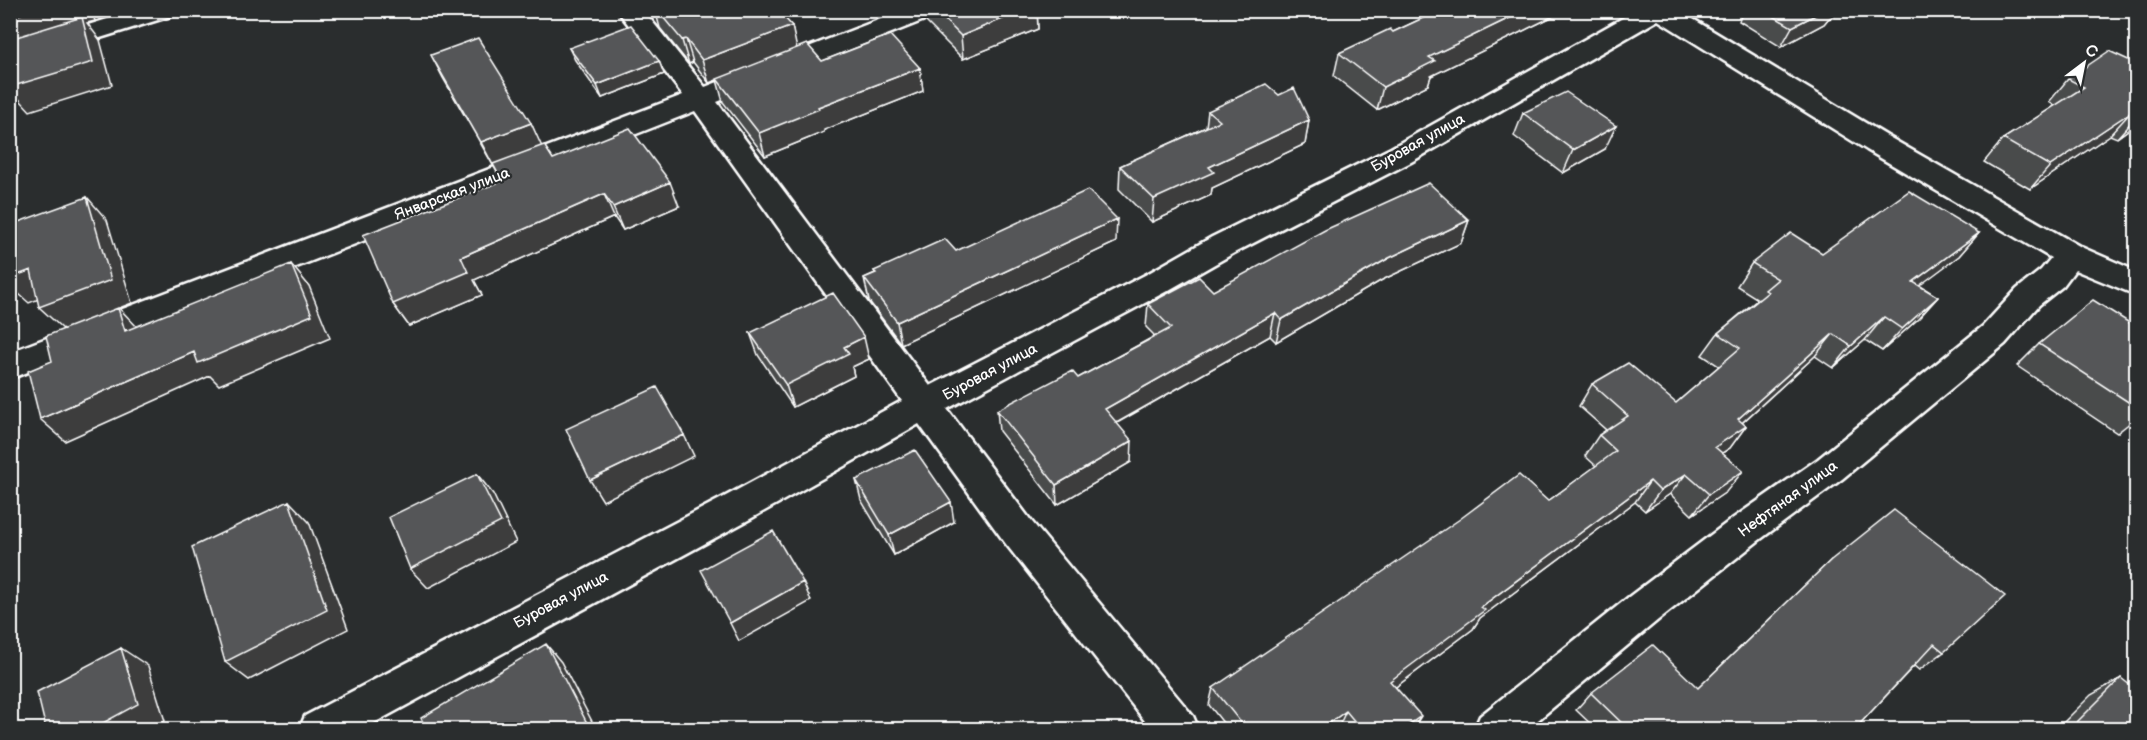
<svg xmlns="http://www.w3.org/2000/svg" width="2147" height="740" viewBox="0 0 2147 740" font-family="'Balsamiq Sans',sans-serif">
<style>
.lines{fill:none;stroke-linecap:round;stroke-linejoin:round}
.minor-casing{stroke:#fff;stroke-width:5}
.minor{fill:#2a2d2e;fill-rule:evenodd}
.wall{fill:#494b4c;stroke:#fff;stroke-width:1.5}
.shaded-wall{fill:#3c3d3e;stroke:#fff;stroke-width:1.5}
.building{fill:#555758;stroke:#fff;stroke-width:1.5}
.labels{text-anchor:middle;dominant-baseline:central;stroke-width:4.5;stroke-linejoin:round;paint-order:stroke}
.street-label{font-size:15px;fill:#fff;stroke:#2a2d2e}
</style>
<rect width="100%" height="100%" fill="#2a2d2e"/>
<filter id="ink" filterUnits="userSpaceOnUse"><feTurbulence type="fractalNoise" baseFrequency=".0167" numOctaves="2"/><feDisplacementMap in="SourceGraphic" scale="12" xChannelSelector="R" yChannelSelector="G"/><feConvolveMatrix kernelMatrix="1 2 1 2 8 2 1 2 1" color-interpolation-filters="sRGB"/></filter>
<g filter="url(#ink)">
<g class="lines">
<defs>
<path id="minor" d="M137,10H177L174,15L10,66V49Z
M617,10H643L705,87L904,10H940L937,15L717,102L930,386L1147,274L1212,237L1391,148L1637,10H1678L1887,136L2081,247L2136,271V295L2075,270L2063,286L2039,305L2005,344L1842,479L1758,541L1658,620L1526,730H1474L1480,716L1630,596L1732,519L1818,459L1983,326L2017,289L2041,270L2051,258L1867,150L1658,20L1411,162L1234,253L1169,290L947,409L1032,522L1193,716L1199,730H1152L1006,544L919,424L750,519L361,730H299L305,716L724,497L902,401L695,111L10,379V352L683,95Z"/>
</defs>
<use href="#minor" class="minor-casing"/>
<use href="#minor" class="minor"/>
</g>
<path class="wall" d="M655,10H804L784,18L792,26L796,48L822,61L920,68L923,91L824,130V132L765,156L723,102L717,80L709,83L693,62L689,64L660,28Z
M925,10H1037L1038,29L963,59L926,22Z
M1440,10H1566L1431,76L1428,85L1377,110L1334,76L1339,53L1393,32Z
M1744,10H1845L1828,19L1824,24L1781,47L1739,21Z
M569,48L659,61L664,74L602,98L575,60Z
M431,55L531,123L541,146L553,159L679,206L623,230L614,217L474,280L482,295L409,326L393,304L502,181L443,78Z
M2136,62V124L2117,138L2110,135L2030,189L1984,162L2003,139L2055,106L2049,102L2068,79L2135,63Z
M1208,111L1309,120L1305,144L1212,188L1211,195L1152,222L1119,189L1120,166L1206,127Z
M1523,113L1605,149L1563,173L1514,136Z
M1469,220L1461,243L1382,280L1276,342L1270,336L1117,423L1131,462L1057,505L999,431L997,410L1078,378L1155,336L1146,327L1148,304L1213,291Z
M1979,233L1959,256L1919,285L1938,297L1918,319L1882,351L1865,340L1833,368L1815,356L1742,423L1746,426L1730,448L1722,453L1726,492L1692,515L1670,494L1645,511L1635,502L1480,618L1473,629L1396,687L1413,729H1339L1338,728L1336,729H1228L1209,705L1213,688L1548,501L1596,466L1585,456L1599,435L1606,430L1579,406L1592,384L1676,403L1719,366L1702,355L1718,333L1758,299L1737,286L1752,263L1822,253Z
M1116,242L901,344L869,301L864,278L875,273L874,271L956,251Z
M2136,327V418L2117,433L2017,366L2039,344Z
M750,333L869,359L852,367L854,376L793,407L758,355Z
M856,480L954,522L894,555L861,500Z
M1831,560L1944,652L1919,670L1914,666L1855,729H1596L1576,710L1591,693L1698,688Z
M2121,678L2136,729H2057L2091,695Z"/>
<path class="shaded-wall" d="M33,10H92L95,21L87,23L100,40L112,85L30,111L10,89V17Z
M770,10H804L773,22Z
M1024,10H1037L1038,29L963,59L961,36Z
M1526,10H1566L1431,76L1428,85L1377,110L1383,87L1429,57Z
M1825,10H1845L1828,19L1824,24L1781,47L1792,27Z
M792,26L797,49L709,83L702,60Z
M686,39L693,62L689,64L682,40Z
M659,61L664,74L602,98L597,85Z
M920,68L923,91L824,130V132L765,156L759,133L818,107Z
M10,110L17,141L10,143Z
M2131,112L2110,135L2030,189L2050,166Z
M2136,117V124L2117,138Z
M1309,120L1305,144L1212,188L1211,195L1152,222L1154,199L1209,167Z
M531,123L542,147L493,165L481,142Z
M1616,126L1605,149L1563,173L1573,150Z
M670,182L679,206L623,230L613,207Z
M604,194L614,217L474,280L482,295L409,326L393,304L461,257Z
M87,197L107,220L132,303L119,308L140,330L63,329L39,307Z
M1117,219L1116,242L901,344L897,322Z
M1469,220L1461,243L1382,280L1276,342L1281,320L1389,258Z
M1979,233L1959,256L1895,304L1913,282Z
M291,264L309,286L330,338L219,385L210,376L65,441L40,419L194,352Z
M31,270L54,293L29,303L10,286V278Z
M1938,297L1918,319L1882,351L1902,329Z
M1275,313L1270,336L1104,430L1105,409Z
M1884,317L1865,340L1833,368L1851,346Z
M1833,334L1815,356L1722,441L1738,419Z
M864,337L869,359L852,367L854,376L793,407L786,385L844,347Z
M1746,426L1730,448L1699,468L1715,447Z
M684,435L694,456L603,501L590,480Z
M1132,441L1131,462L1057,505L1056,485Z
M1743,471L1726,492L1692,515L1709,494Z
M477,474L493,494L516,542L428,588L410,569Z
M1686,474L1670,494L1645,511L1660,491Z
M1650,481L1635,502L1480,618L1473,629L1381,698L1390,681L1481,607Z
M289,501L309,522L348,629L249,680L225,662Z
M951,502L954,522L894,555L889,535Z
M803,582L811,601L739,641L730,623Z
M546,644L561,662L596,729H581Z
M121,648L148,666L165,721L150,729H92Z
M1346,711L1338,728L1336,729H1321Z
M1421,716L1413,729H1403Z"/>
<path class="building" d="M10,10H33L10,17Z
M657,10H778L792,26L702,60L686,39L682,40Z
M935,10H1024L961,36Z
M1440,10H1526L1429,57L1435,61L1383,87L1339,53L1390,29L1393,32Z
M1763,10H1825L1792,27Z
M82,17L93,62L10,87V39Z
M631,25L659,61L597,85L569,48Z
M890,35L920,68L818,107L819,109L759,133L717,79L807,44L822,61Z
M478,38L531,123L481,142L431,55Z
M2109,51L2135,63L2136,62V114L2131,112L2050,166L2003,139L2084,87L2068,79Z
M1266,84L1279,95L1294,88L1309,120L1209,167L1214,172L1154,199L1120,166L1220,121L1208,111Z
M1566,92L1616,126L1573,150L1523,113Z
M630,128L670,182L613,207L604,194L461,257L468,272L393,304L363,235L502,181L493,164L544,145L553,159Z
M1429,183L1469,220L1389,258L1281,320L1275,313L1105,409L1132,441L1056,485L997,410L1072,371L1078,378L1171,328L1148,304L1199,277L1213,291L1325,230Z
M1088,190L1117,219L897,322L864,278L876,273L874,271L945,239L956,251Z
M1909,191L1979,233L1913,282L1938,297L1902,329L1884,317L1851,346L1833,334L1738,419L1746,426L1715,447L1743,471L1709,494L1686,474L1660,491L1650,481L1481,607L1485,610L1390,681L1421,716L1403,729H1361L1346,711L1321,729H1246L1213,688L1460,519L1519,475L1548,501L1616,451L1599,435L1628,416L1592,384L1628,363L1676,403L1740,348L1718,333L1768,292L1765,290L1778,279L1752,263L1791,233L1822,253Z
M87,197L111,280L39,307L31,270L10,278V225Z
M291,264L312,315L198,363L194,352L40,419L28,371L52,361L46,336L118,308L125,331Z
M833,293L864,337L844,347L849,354L786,385L750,333Z
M2093,300L2136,327V407L2039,344Z
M657,387L684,435L590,480L566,429Z
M915,450L951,502L889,535L856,480Z
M477,474L501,522L410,569L389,517Z
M289,501L327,610L225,662L192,547Z
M1894,510L2005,596L1944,652L1934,644L1855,729H1803L1795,722L1786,729H1628L1591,693L1653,645L1698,688L1831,560Z
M773,531L803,582L730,623L701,570Z
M546,644L588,725L581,729H426L421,718Z
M121,648L138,704L92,729H46L37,692Z
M2121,678L2136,690V729H2070Z"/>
</g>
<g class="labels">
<g class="street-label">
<text transform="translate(1418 143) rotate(-29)">Буровая улица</text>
<text transform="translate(452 194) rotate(-21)">Январская улица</text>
<text transform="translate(990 372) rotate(-28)">Буровая улица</text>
<text transform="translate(1788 499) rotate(-36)">Нефтяная улица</text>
<text transform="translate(561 600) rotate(-28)">Буровая улица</text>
</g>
</g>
<rect width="2147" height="740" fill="none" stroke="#2a2d2e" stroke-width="36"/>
<rect x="18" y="18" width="2111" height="704" fill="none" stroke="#fff" stroke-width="2" filter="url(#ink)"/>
<g transform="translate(2084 63) rotate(32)" stroke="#2a2d2e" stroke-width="4.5" paint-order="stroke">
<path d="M0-4.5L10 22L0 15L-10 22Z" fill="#ffffff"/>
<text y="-9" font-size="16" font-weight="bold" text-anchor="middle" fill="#ffffff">С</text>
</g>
</svg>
